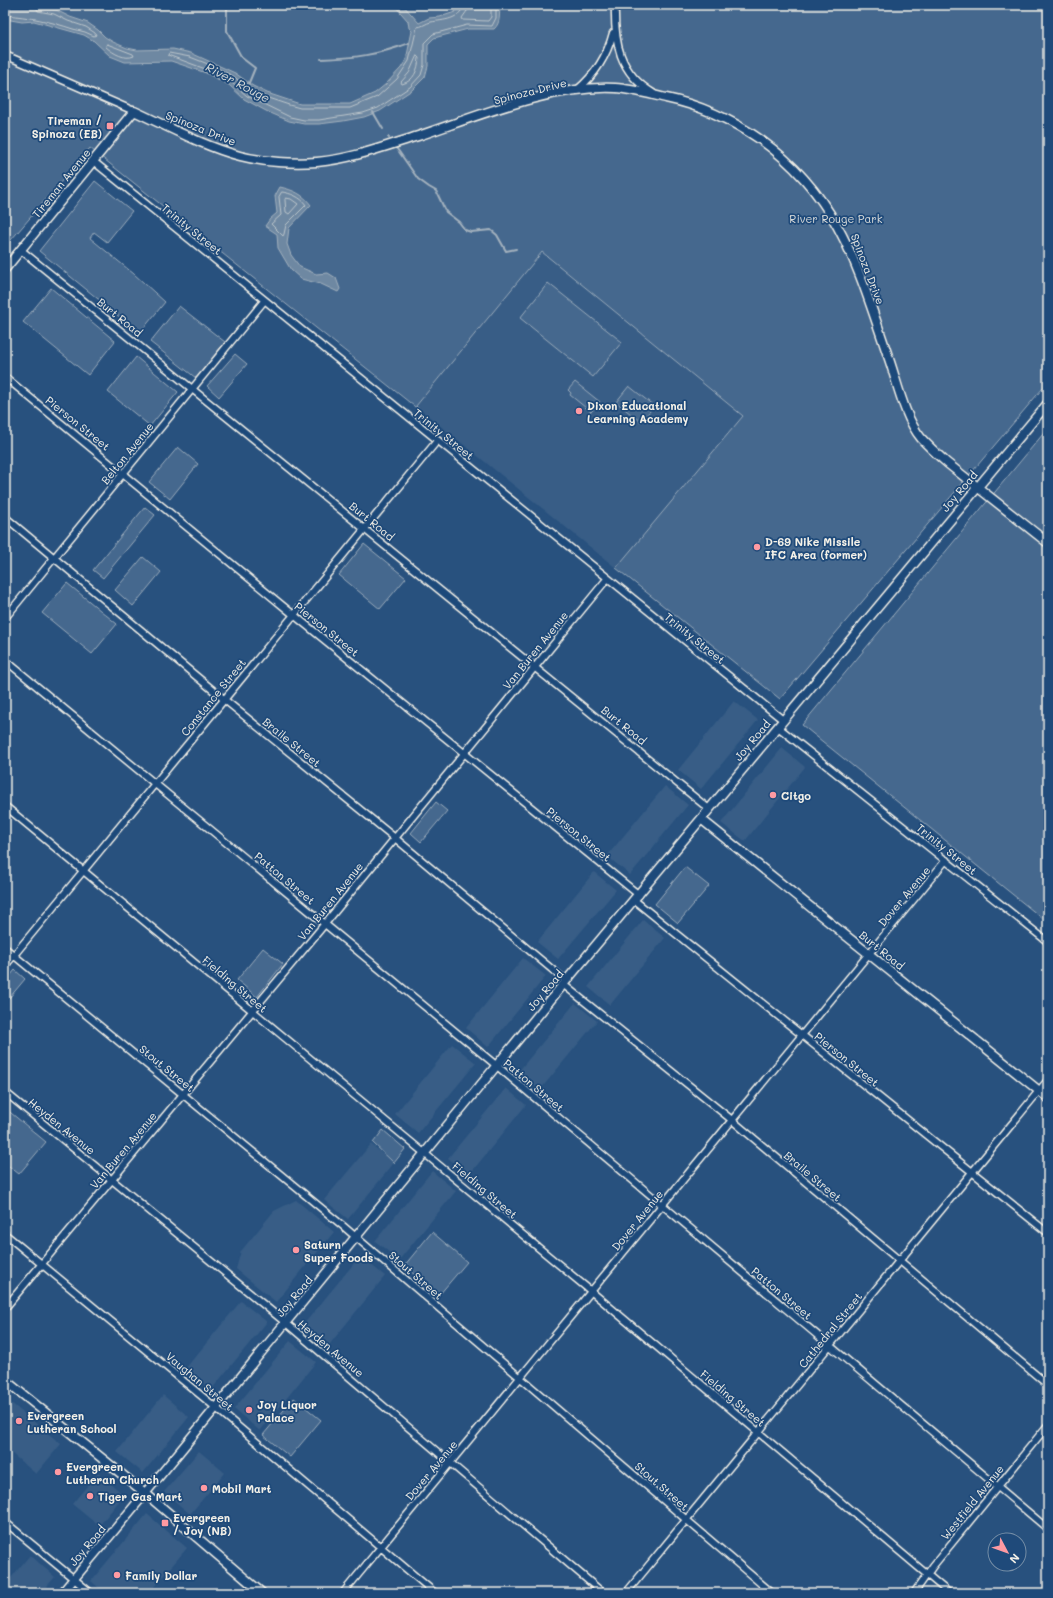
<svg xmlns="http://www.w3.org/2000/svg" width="1053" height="1598" viewBox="0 0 1053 1598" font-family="Mali,sans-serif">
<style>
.built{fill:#375d86}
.green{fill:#45688e;stroke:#9cacbb}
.water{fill:#6e88a2;stroke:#a4b2be}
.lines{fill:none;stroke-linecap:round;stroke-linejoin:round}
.shore{stroke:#bec7cc;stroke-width:1}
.stream{stroke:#a4b2be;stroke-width:2}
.street-casing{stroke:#f4f1e8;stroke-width:9}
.secondary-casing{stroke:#f4f1e8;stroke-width:11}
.street{stroke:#1f4a7a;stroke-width:6}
.secondary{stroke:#1f4a7a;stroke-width:8}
.poi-dot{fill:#ff9aa2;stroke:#1f4a7a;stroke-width:1.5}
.labels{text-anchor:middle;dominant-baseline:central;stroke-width:3.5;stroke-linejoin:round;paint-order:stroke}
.street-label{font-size:11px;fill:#f4f1e8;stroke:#1f4a7a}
.poi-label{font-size:11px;font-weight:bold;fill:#f4f1e8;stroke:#1f4a7a;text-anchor:start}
.park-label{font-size:11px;fill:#dadcda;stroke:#1f4a7a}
.water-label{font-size:12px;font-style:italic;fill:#d9dcda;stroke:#1f4a7a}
</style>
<rect width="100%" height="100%" fill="#28517e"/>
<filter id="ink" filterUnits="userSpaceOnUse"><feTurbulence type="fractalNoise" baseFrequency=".025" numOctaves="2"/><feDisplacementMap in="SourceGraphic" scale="8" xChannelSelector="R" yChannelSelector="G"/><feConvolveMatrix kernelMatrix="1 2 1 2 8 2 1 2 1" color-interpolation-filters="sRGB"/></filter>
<g filter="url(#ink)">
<path class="built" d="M542,252L743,416L616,568L416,406Z
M734,701L758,720L701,789L678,770Z
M782,748L805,767L745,841L721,823Z
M665,786L688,805L630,875L607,856Z
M594,872L616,890L558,959L537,942Z
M643,920L665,938L610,1005L588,987Z
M523,958L546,976L488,1047L466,1028Z
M575,1003L597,1021L540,1090L518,1072Z
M452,1044L476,1063L418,1133L395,1114Z
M506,1088L526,1105L469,1175L448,1158Z
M371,1144L394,1163L348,1219L324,1200Z
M432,1171L456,1191L399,1260L375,1241Z
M296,1200L334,1232L276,1302L236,1269L241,1251L274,1211Z
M360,1256L385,1276L329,1345L304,1324Z
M241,1301L267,1322L211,1390L185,1369Z
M290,1341L316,1362L260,1431L234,1409Z
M163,1395L189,1417L143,1473L117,1452Z
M5,1398L61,1444L36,1474L5,1448Z
M199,1451L225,1473L190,1514L164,1492Z
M98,1473L124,1495L99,1526L72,1504Z
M147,1514L187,1548L149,1593H105L91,1581Z
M30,1555L55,1577L41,1593H5V1585Z"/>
<path class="green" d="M5,5H1048V382L780,699L616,568L743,416L542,252L416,406L419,410L90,148L5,247Z
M95,181L132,211L107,242L94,232L90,238L134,274L165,302L139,334L108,307L39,251Z
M548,283L622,342L593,377L520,318Z
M51,288L115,341L88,375L23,322Z
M179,306L225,342L196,378L150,342Z
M235,354L247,364L219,397L207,386Z
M136,357L178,392L150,426L108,392Z
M575,382L600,402L591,412L570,395L571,393L568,390Z
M629,386L654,406L641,422L616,402Z
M1048,428V923L802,725Z
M178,447L198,464L170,499L149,482Z
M145,507L155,515L103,578L93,570Z
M364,544L406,578L380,609L339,575Z
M143,557L161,572L133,606L115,590Z
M67,583L117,624L92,654L42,613Z
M436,802L447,811L421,842L411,833Z
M685,867L709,886L678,923L655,904Z
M263,948L283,964L257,997L237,980Z
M15,970L25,979L5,1003V982Z
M5,1108L46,1142L19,1174L5,1163Z
M383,1130L405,1149L394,1163L373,1143Z
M432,1232L467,1262L439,1295L404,1266Z
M294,1398L321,1420L290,1457L263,1435Z"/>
<path class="water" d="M19,5L56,10L70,17L88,23L98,30L105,37L113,42L127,48L137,50L173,49L191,53L235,73L253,86L267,93L300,104H350L375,93L386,84L401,68L406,60L412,31L409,28L408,21L394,5H403L419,23L429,18L440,17L455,12L460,5H500C499,14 501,23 494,29H468L434,38L428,44V66L425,77L412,90L380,111L364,117L343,121L319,124H304L289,121L266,111L244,99L229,85L206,73L171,61L125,62L110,56L94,41L84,35L34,21L22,22L5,19V6Z
M280,187C293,190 303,194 311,205L289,228L287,244L291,255L300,267L316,274L328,273L336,278L340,289L338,292L321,284L301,279L291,270L278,248L277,234L265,226L270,219L277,213L275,196Z"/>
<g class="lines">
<path class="shore" d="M463,5C461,20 443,20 431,22C426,23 422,27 417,27L409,61L397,79L377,97L350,108H300L289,105L265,97L251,90L233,76L213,66L190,57L169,53L168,55L208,70L231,82L247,96L290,117L304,120H319L363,113L378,108L410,87L421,75L424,65V43L433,34L467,25L492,26L496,18V5
M468,5L467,11L462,18L463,20L488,21L491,17V5
M5,15C30,17 49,21 73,29L85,32L94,36L96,35L95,33L86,27L68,21L54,14L38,11L35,5
M107,44L133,54L134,56C125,60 114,54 106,47Z
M417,56L419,58C418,70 414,81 402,84L401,82L409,73Z
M282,192C290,193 301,197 306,205L286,225L284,234L283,236L271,224L281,215L279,197Z
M286,198L291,199L298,204L289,214L286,212L285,200Z"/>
<path class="stream" d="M227,5V31L242,58L255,68L248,85
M321,59C354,58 378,55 409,43
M373,112L383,129
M388,137L389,138
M395,146L418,179L429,187L436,191L446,212L459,222L465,230L471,232L491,230L497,235L506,251L516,249"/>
<defs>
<path id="street" d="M615,5C614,42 619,73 653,93
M5,55L134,111
M577,90C595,75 607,56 613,33
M93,161L783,720
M21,250L709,809
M5,377L289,611L639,895
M5,517L220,696L395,838L566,981
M5,618L264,301
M5,660L497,1066L1048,1529
M778,727L1048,942
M5,806L586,1287L949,1593
M634,900L1048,1233
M5,948L343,1226L772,1593
M5,966L437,441
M564,985L727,1116L1048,1385
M5,1092L286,1323L603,1593
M5,1234L215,1407L435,1593
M5,1308L319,931L607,579
M5,1522L91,1593
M343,1593L946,860
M626,1593L1048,1080
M914,1593L933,1566L1048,1425"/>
<path id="secondary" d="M5,269L134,111C169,127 203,146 240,156C263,162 293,164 317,162C352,159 386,146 418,136C478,116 551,85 615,88C632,89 649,94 666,98C700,105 732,120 761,140C840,197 858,269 888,356C897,381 904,417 921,438C929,447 938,455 947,463L1048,543
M701,819L1048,1098
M5,1380L145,1493L262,1593
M62,1593L167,1467L566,981L1048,403"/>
</defs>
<use href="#street" class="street-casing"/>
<use href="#secondary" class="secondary-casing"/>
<use href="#street" class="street"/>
<use href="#secondary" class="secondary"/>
</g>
</g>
<g class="poi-dot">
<rect x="106" y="122" width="8" height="8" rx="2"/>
<circle cx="579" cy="411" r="4"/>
<circle cx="757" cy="547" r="4"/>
<circle cx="773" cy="795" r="4"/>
<circle cx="296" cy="1250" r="4"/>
<circle cx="249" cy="1410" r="4"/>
<circle cx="19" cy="1421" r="4"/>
<circle cx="58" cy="1472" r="4"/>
<circle cx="204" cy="1488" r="4"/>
<circle cx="90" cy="1496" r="4"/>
<rect x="161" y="1519" width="8" height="8" rx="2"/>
<circle cx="117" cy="1575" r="4"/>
</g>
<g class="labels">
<g class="street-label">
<text transform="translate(530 91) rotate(-14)">Spinoza Drive</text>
<text transform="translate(201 128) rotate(22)">Spinoza Drive</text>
<text transform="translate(61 183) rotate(-51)">Tireman Avenue</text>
<text transform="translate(192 229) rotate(39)">Trinity Street</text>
<text transform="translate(868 269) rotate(69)">Spinoza Drive</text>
<text transform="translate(120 317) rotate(39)">Burt Road</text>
<text transform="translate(78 423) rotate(39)">Pierson Street</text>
<text transform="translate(444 434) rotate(39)">Trinity Street</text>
<text transform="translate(127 453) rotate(-51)">Belton Avenue</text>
<text transform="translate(959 491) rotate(-50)">Joy Road</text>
<text transform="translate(372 521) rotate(39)">Burt Road</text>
<text transform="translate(327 629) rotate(39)">Pierson Street</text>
<text transform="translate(695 638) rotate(39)">Trinity Street</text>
<text transform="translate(535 650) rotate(-51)">Van Buren Avenue</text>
<text transform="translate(213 697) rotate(-51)">Constance Street</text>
<text transform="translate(624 725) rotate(39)">Burt Road</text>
<text transform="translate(752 740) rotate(-50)">Joy Road</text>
<text transform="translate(292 742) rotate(39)">Braile Street</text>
<text transform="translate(579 834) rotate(39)">Pierson Street</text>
<text transform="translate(947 849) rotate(39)">Trinity Street</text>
<text transform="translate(285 878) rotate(40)">Patton Street</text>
<text transform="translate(904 896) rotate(-50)">Dover Avenue</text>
<text transform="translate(330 901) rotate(-51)">Van Buren Avenue</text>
<text transform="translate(882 950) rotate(39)">Burt Road</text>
<text transform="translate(235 984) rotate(40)">Fielding Street</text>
<text transform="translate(545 990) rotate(-50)">Joy Road</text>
<text transform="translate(847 1059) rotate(39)">Pierson Street</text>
<text transform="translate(167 1068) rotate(39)">Stout Street</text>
<text transform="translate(534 1085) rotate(40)">Patton Street</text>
<text transform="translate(62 1126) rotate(39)">Heyden Avenue</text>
<text transform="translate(123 1150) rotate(-50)">Van Buren Avenue</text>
<text transform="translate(813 1176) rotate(40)">Braile Street</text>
<text transform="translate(485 1190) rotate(40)">Fielding Street</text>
<text transform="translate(637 1220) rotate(-51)">Dover Avenue</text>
<text transform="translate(416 1275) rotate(41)">Stout Street</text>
<text transform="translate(782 1293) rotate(40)">Patton Street</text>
<text transform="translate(294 1296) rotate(-50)">Joy Road</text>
<text transform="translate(830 1330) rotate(-51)">Cathedral Street</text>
<text transform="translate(331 1348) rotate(40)">Heyden Avenue</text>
<text transform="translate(200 1381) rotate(40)">Vaughan Street</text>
<text transform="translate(733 1398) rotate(40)">Fielding Street</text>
<text transform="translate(431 1470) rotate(-50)">Dover Avenue</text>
<text transform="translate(662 1486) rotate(41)">Stout Street</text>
<text transform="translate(972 1502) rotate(-51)">Westfield Avenue</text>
<text transform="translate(87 1545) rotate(-50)">Joy Road</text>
</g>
<g class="poi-label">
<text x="102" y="120" text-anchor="end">Tireman /<tspan x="102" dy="13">Spinoza (EB)</tspan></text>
<text x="587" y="405">Dixon Educational<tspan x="587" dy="13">Learning Academy</tspan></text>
<text x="765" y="541">D-69 Nike Missile<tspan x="765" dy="13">IFC Area (former)</tspan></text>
<text x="781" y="795">Citgo</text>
<text x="304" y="1244">Saturn<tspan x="304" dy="13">Super Foods</tspan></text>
<text x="257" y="1404">Joy Liquor<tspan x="257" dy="13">Palace</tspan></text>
<text x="27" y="1415">Evergreen<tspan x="27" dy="13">Lutheran School</tspan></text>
<text x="66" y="1466">Evergreen<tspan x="66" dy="13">Lutheran Church</tspan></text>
<text x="212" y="1488">Mobil Mart</text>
<text x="98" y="1496">Tiger Gas Mart</text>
<text x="173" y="1517">Evergreen<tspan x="173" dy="13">/ Joy (NB)</tspan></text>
<text x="125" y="1575">Family Dollar</text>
</g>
<g class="park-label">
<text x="836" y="218">River Rouge Park</text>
</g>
<g class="water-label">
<text transform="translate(238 82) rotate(28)">River Rouge</text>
</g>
</g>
<rect width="1053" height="1598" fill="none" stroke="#1f4a7a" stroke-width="20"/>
<rect x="10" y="10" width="1033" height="1578" fill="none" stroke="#f4f1e8" stroke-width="1.5" filter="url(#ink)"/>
<g transform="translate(1007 1552) rotate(131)"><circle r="19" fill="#1f4a7a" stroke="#748da6"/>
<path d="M0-3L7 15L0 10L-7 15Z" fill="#ff9aa2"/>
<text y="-6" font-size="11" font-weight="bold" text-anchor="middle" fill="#f4f1e8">N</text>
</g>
</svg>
